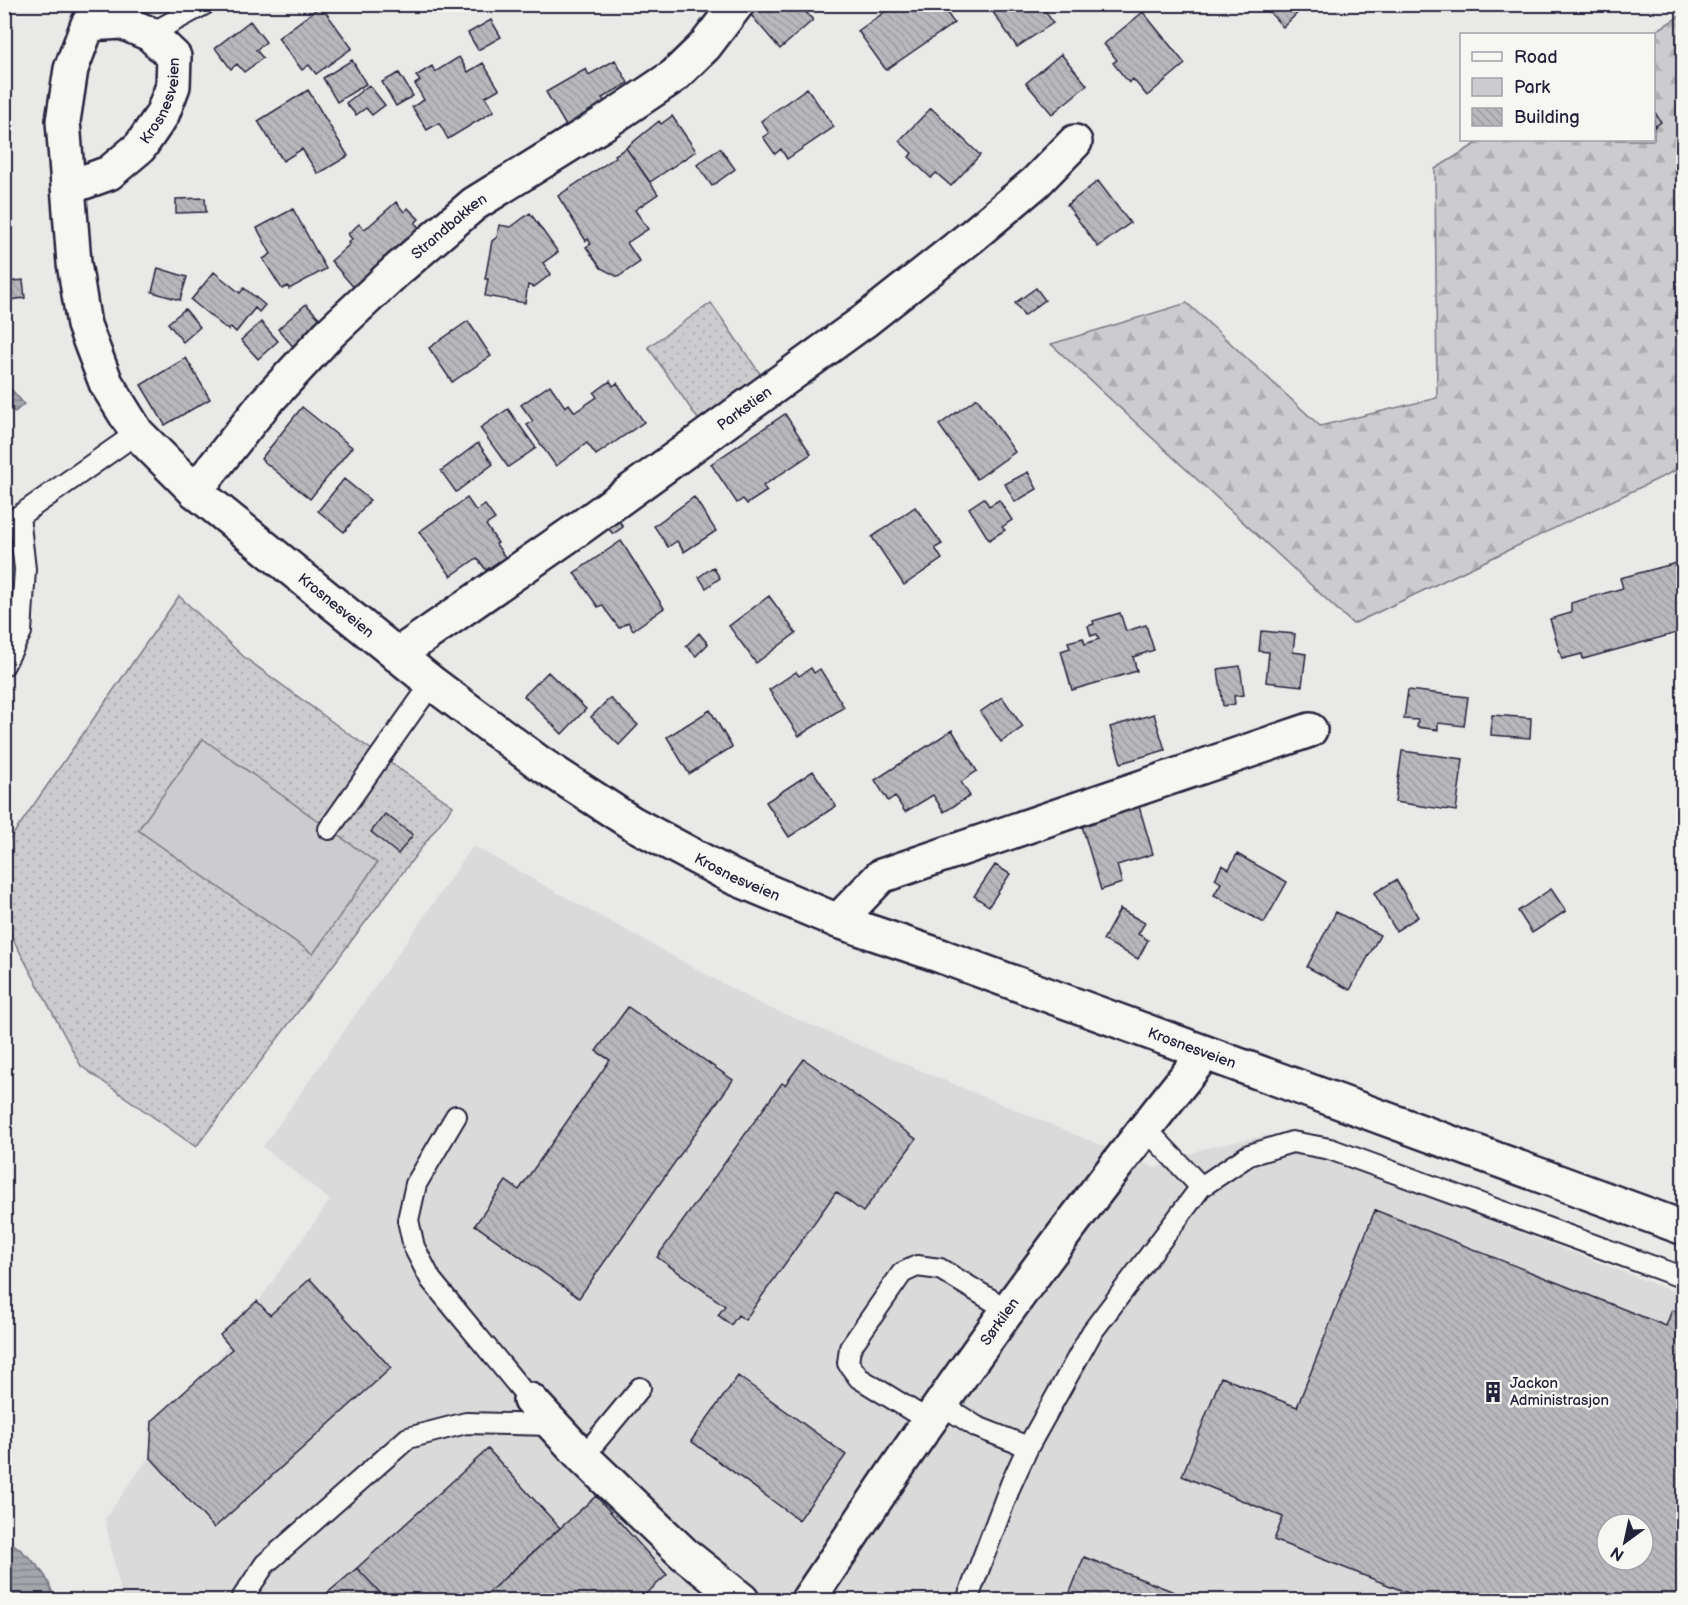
<svg xmlns="http://www.w3.org/2000/svg" width="1688" height="1605" viewBox="0 0 1688 1605" font-family="'Balsamiq Sans',sans-serif">
<style>
.built{fill:#dadada;fill-rule:evenodd}
.green{fill:url(#green-dots);stroke:#777784;stroke-width:1.5}
.forest{fill:url(#forest-firs);stroke:#777784;stroke-width:1.5}
.pitch{fill:#ccccce;stroke:#777784;stroke-width:1.5}
.water{fill:url(#water-rules);stroke:#71717f;stroke-width:1.5}
.building{fill:url(#building-back-hatch);stroke:#22223b;stroke-width:1.5;fill-rule:evenodd}
.lines{fill:none;stroke-linecap:round;stroke-linejoin:round}
.service-casing{stroke:#22223b;stroke-width:24}
.minor-casing{stroke:#22223b;stroke-width:38}
.service{stroke:#f6f6f2;stroke-width:20}
.minor{stroke:#f6f6f2;stroke-width:33}
.labels{text-anchor:middle;dominant-baseline:central;stroke-width:5;stroke-linejoin:round;paint-order:stroke}
.street-label{font-size:15px;fill:#22223b;stroke:#f6f6f2}
.poi-label{font-size:15px;fill:#22223b;stroke:#f6f6f2;text-anchor:start}
</style>
<defs>
<pattern id="green-dots" width="8" height="8" patternUnits="userSpaceOnUse" patternTransform="scale(1.5)"><rect width="8" height="8" fill="#ccccce"/><path d="M2 2h.1M6 6h.1" fill="none" stroke="#afafb2" stroke-width="1.8" stroke-linecap="round"/></pattern>
<pattern id="forest-firs" width="22" height="20" patternUnits="userSpaceOnUse" patternTransform="scale(1.5)"><rect width="22" height="20" fill="#ccccce"/><path d="M5 1l3.5 6h-7zM16 11l3.5 6h-7z" fill="#afafb2"/></pattern>
<pattern id="water-rules" width="6" height="5" patternUnits="userSpaceOnUse" patternTransform="scale(1.5)"><rect width="6" height="5" fill="#a5a5ac"/><path d="M0 2.5h6" fill="none" stroke="#86868d"/></pattern>
<pattern id="building-back-hatch" width="6" height="6" patternUnits="userSpaceOnUse" patternTransform="scale(1.5)"><rect width="6" height="6" fill="#b8b8bc"/><path d="M-1 5l2 2M0 0l6 6M5-1l2 2" fill="none" stroke="#9e9ea2"/></pattern>
</defs>
<rect width="100%" height="100%" fill="#e9e9e7"/>
<filter id="ink" filterUnits="userSpaceOnUse"><feTurbulence type="fractalNoise" baseFrequency=".0167" numOctaves="2"/><feDisplacementMap in="SourceGraphic" scale="12" xChannelSelector="R" yChannelSelector="G"/><feConvolveMatrix kernelMatrix="1 2 1 2 8 2 1 2 1" color-interpolation-filters="sRGB"/></filter>
<g filter="url(#ink)">
<path class="built" d="M473,846L760,1004L1156,1168L1202,1149L1266,1135L1683,1295V1600H122L105,1519L330,1200L263,1147ZM1607,1524H1643V1560H1607Z"/>
<path class="green" d="M711,303L763,378L700,422L648,347Z
M179,596L244,657L346,732L453,806L196,1147L81,1066L5,924V846Z"/>
<path class="forest" d="M1683,14V467L1353,624L1051,344L1187,303L1320,426L1437,398L1435,169L1482,140H1654V34H1651Z"/>
<path class="pitch" d="M203,739L377,863L313,954L138,830Z"/>
<path class="water" d="M5,382L24,404L15,412L5,408Z
M5,1537C28,1556 49,1570 54,1600H5Z"/>
<path class="building" d="M763,4H799L813,20L780,49L751,15Z
M896,4H941L954,23L886,70L858,31Z
M996,4H1041L1053,23L1017,47L990,8Z
M1041,4H1056L1045,11Z
M1262,4H1307L1283,27Z
M321,6L352,48L316,74L309,65L302,70L278,38Z
M1143,12L1185,64L1147,96L1133,79L1129,83L1113,63L1117,60L1104,44Z
M491,20L501,37L478,50L468,33Z
M250,21L266,42L256,50L263,58L244,72L237,64L231,69L215,48Z
M1061,54L1087,85L1052,114L1026,83Z
M459,57L468,72L483,63L499,89L485,97L494,111L448,139L439,123L427,130L412,107L424,100L415,84L420,81L416,76L432,66L435,72Z
M352,60L366,84L337,102L323,78Z
M615,60L628,83L602,98L606,103L566,126L546,92L586,69L589,75Z
M399,73L413,96L396,106L382,82Z
M369,85L385,105L372,115L366,108L356,115L346,103Z
M807,88L834,127L787,159L781,149L775,154L763,137L769,133L761,121Z
M308,90L348,156L318,174L302,149L283,161L258,121Z
M931,108L980,155L951,186L936,173L931,178L909,157L912,153L899,141Z
M1654,111L1661,122L1654,127Z
M672,116L696,151L650,182L626,148L659,121L661,124Z
M626,148L658,194L635,210L648,229L627,243L640,262L618,277L601,268L586,247L591,244L588,239L586,241L558,196L616,157L615,155Z
M720,148L735,169L712,186L697,165Z
M1098,181L1130,223L1098,247L1067,205Z
M205,198L206,212L176,213V199Z
M396,202L404,212L408,208L419,219L415,223L423,232L357,291L331,261L350,244L348,243L352,239L348,234L359,224L364,229L369,226Z
M293,209L326,269L289,289L288,286L282,289L263,259L271,254L257,228Z
M530,213L558,252L543,263L551,274L534,287L528,285L525,303L485,296L488,279H485L492,241L497,237L499,225L511,227Z
M158,268L187,277L180,300L152,292Z
M214,272L240,293L244,288L265,305L259,312L255,308L236,332L231,327L228,330L191,300Z
M23,280L25,298L9,300L7,282Z
M1036,288L1045,300L1024,316L1015,303Z
M306,304L325,324L296,350L278,329Z
M185,309L200,327L183,342L168,323Z
M468,321L491,356L452,382L429,348Z
M261,322L278,341L258,359L241,340Z
M186,358L210,399L165,425L141,385Z
M610,381L613,386L617,383L644,422L596,455L587,443L556,466L527,425L533,421L521,405L550,385L565,407L569,404L575,412L597,397L594,393Z
M977,398L1015,452L977,479L939,425Z
M302,407L352,447L310,499L261,459Z
M508,409L536,448L508,467L480,428Z
M785,414L811,454L763,486L767,491L747,504L743,499L737,503L711,464Z
M478,443L493,464L456,492L441,471Z
M1028,472L1037,489L1015,502L1005,484Z
M344,479L370,500L344,532L318,511Z
M694,497L716,531L684,552L677,541L668,547L654,526Z
M467,498L476,511L485,505L495,519L486,525L498,543L496,544L505,557L486,570L477,558L451,576L419,532Z
M984,498L989,506L999,500L1012,520L1002,527L1005,530L989,540L969,508Z
M915,507L942,544L935,548L942,559L904,585L872,537Z
M618,519L623,527L613,534L607,527Z
M621,541L664,608L633,630L628,622L619,628L602,605L598,607L574,573Z
M1684,561V631L1583,659L1582,654L1562,659L1550,619L1571,613V603L1623,588L1620,578Z
M713,567L720,578L706,588L699,577Z
M769,596L796,633L756,663L729,626Z
M1120,613L1126,631L1146,625L1154,650L1133,657L1137,671L1072,690L1061,651L1070,648L1068,642L1083,638L1085,644L1099,639L1097,634L1091,636L1088,626L1094,624L1093,621Z
M1261,631L1295,634L1293,652L1306,654L1302,686L1266,682L1269,652L1259,651Z
M699,633L708,644L696,656L686,646Z
M1240,666L1244,695L1234,696L1235,704L1223,706L1218,669Z
M811,668L814,673L820,669L844,707L799,736L769,690L796,672L799,676Z
M548,672L586,709L562,734L524,696Z
M1408,690L1468,697L1464,726L1438,723V730L1417,727L1418,720L1404,719Z
M1002,697L1023,727L1001,742L980,712Z
M610,698L638,725L619,745L591,717Z
M710,710L732,747L689,774L667,737Z
M1154,714L1165,750L1121,763L1110,727Z
M1492,715L1531,718L1530,738L1491,735Z
M952,730L977,771L961,782L970,796L944,812L933,795L905,812L895,796L888,801L875,780Z
M1402,751L1463,759L1456,811L1395,802Z
M813,771L836,806L789,837L766,802Z
M1138,803L1153,854L1117,865L1122,883L1101,890L1080,819Z
M385,814L413,835L398,854L371,832Z
M1237,854L1287,882L1264,923L1214,895L1221,883L1215,879L1222,865L1229,869Z
M995,865L1010,874L989,906L974,896Z
M1396,880L1418,917L1396,931L1374,893Z
M1551,889L1566,911L1532,933L1518,911Z
M1120,909L1145,923L1138,934L1148,940L1138,959L1103,940Z
M1336,912L1380,935L1350,990L1307,967Z
M628,1007L733,1080L579,1298L475,1225L506,1181L519,1190L610,1060L596,1051Z
M804,1059L916,1139L863,1212L836,1192L745,1320L738,1315L731,1325L718,1315L725,1306L657,1257L782,1083L785,1085Z
M1375,1210L1666,1326L1672,1310L1684,1314V1600H1426L1274,1540L1283,1517L1182,1476L1221,1377L1297,1407ZM1607,1524H1643V1560H1607Z
M310,1279L391,1368L214,1528L150,1457L152,1421L232,1349L220,1335L257,1301L270,1315Z
M738,1376L846,1455L799,1520L691,1441Z
M488,1449L560,1528L480,1600H387L357,1568Z
M596,1496L667,1575L639,1600H480Z
M1084,1557L1195,1600H1067Z
M357,1568L387,1600H319Z"/>
<g class="lines">
<defs>
<path id="service" d="M150,34L205,4
M4,528L19,516L137,433
M4,665L21,632L25,569L19,516
M329,829L432,683
M456,1116L416,1184L408,1220L414,1247L431,1280L530,1400
M1145,1128L1201,1187
M941,1404L977,1427L1028,1447
M929,1421L859,1378L848,1363L850,1348L902,1273L917,1266L940,1269L1008,1310
M583,1457L640,1388
M241,1600L265,1564L408,1438L466,1423L553,1425
M967,1600L1011,1484L1028,1447L1092,1332L1201,1187L1249,1155L1292,1142L1330,1149L1684,1278"/>
<g id="minor">
<path id="s1" d="M70,187L109,173L140,147L162,115L173,86L174,57L150,34L122,22L88,24L71,69L63,121L74,263L84,325L106,383L137,433L195,491L432,683L538,762L632,823L733,877L838,921L941,956L1684,1228"/>
<path id="s2" d="M195,491L264,404L329,334L395,272L474,204L601,125L674,76L705,46L737,4"/>
<path id="s3" d="M397,655L581,527L863,322L972,236L1036,182L1075,142"/>
<path d="M838,921L881,876L1310,730"/>
<path d="M530,1400L583,1457L683,1553L742,1600"/>
<path id="s4" d="M808,1600C849,1540 888,1479 930,1420C1017,1294 1109,1172 1205,1053"/>
</g>
</defs>
<use href="#service" class="service-casing"/>
<use href="#minor" class="minor-casing"/>
<use href="#service" class="service"/>
<use href="#minor" class="minor"/>
</g>
</g>
<defs>
<symbol id="building-bare" viewBox="-9 -9 18 18"><path d="M-4-6H4V6H1V3H-1V6H-4ZM-2.5-4.3h1.7v1.8h-1.7ZM.8-4.3h1.7v1.8H.8ZM-2.5-1h1.7V.8h-1.7ZM.8-1h1.7V.8H.8Z" fill="#22223b" stroke="#f6f6f2" stroke-width="2.5" paint-order="stroke"/></symbol>
</defs>
<g fill-rule="evenodd">
<use href="#building-bare" x="1478" y="1377" width="30" height="30"/>
</g>
<g class="labels">
<g class="street-label">
<text stroke="none"><textPath href="#s1" startOffset="134">Krosnesveien</textPath></text>
<text stroke="none"><textPath href="#s2" startOffset="368">Strandbakken</textPath></text>
<text stroke="none"><textPath href="#s3" startOffset="426">Parkstien</textPath></text>
<text stroke="none"><textPath href="#s1" startOffset="969">Krosnesveien</textPath></text>
<text stroke="none"><textPath href="#s1" startOffset="1455">Krosnesveien</textPath></text>
<text stroke="none"><textPath href="#s1" startOffset="1941">Krosnesveien</textPath></text>
<text stroke="none"><textPath href="#s4" startOffset="338">Sørkilen</textPath></text>
</g>
<g class="poi-label">
<text x="1510" y="1383">Jackon<tspan x="1510" dy="17">Administrasjon</tspan></text>
</g>
</g>
<rect width="1688" height="1605" fill="none" stroke="#f6f6f2" stroke-width="24"/>
<rect x="12" y="12" width="1664" height="1581" fill="none" stroke="#22223b" stroke-width="2" filter="url(#ink)"/>
<rect x="1460" y="33" width="195" height="108" fill="#f6f6f2" stroke="#a1a1a9" stroke-width="1.5"/>
<rect x="1472" y="52" width="30" height="9" fill="#f6f6f2" stroke="#a1a1a9" stroke-width="1.5"/>
<text x="1514" y="63" font-size="18" fill="#22223b">Road</text>
<rect x="1472" y="78" width="30" height="18" fill="#ccccce" stroke="#a1a1a9" stroke-width="1.5"/>
<text x="1514" y="93" font-size="18" fill="#22223b">Park</text>
<rect x="1472" y="108" width="30" height="18" fill="url(#building-back-hatch)" stroke="#a1a1a9" stroke-width="1.5"/>
<text x="1514" y="123" font-size="18" fill="#22223b">Building</text>
<g transform="translate(1625 1542) rotate(213)"><circle r="28" fill="#f6f6f2" stroke="#a1a1a9" stroke-width="1.5"/>
<path d="M0-4.5L10 22L0 15L-10 22Z" fill="#22223b"/>
<text y="-9" font-size="16" font-weight="bold" text-anchor="middle" fill="#22223b">N</text>
</g>
</svg>
